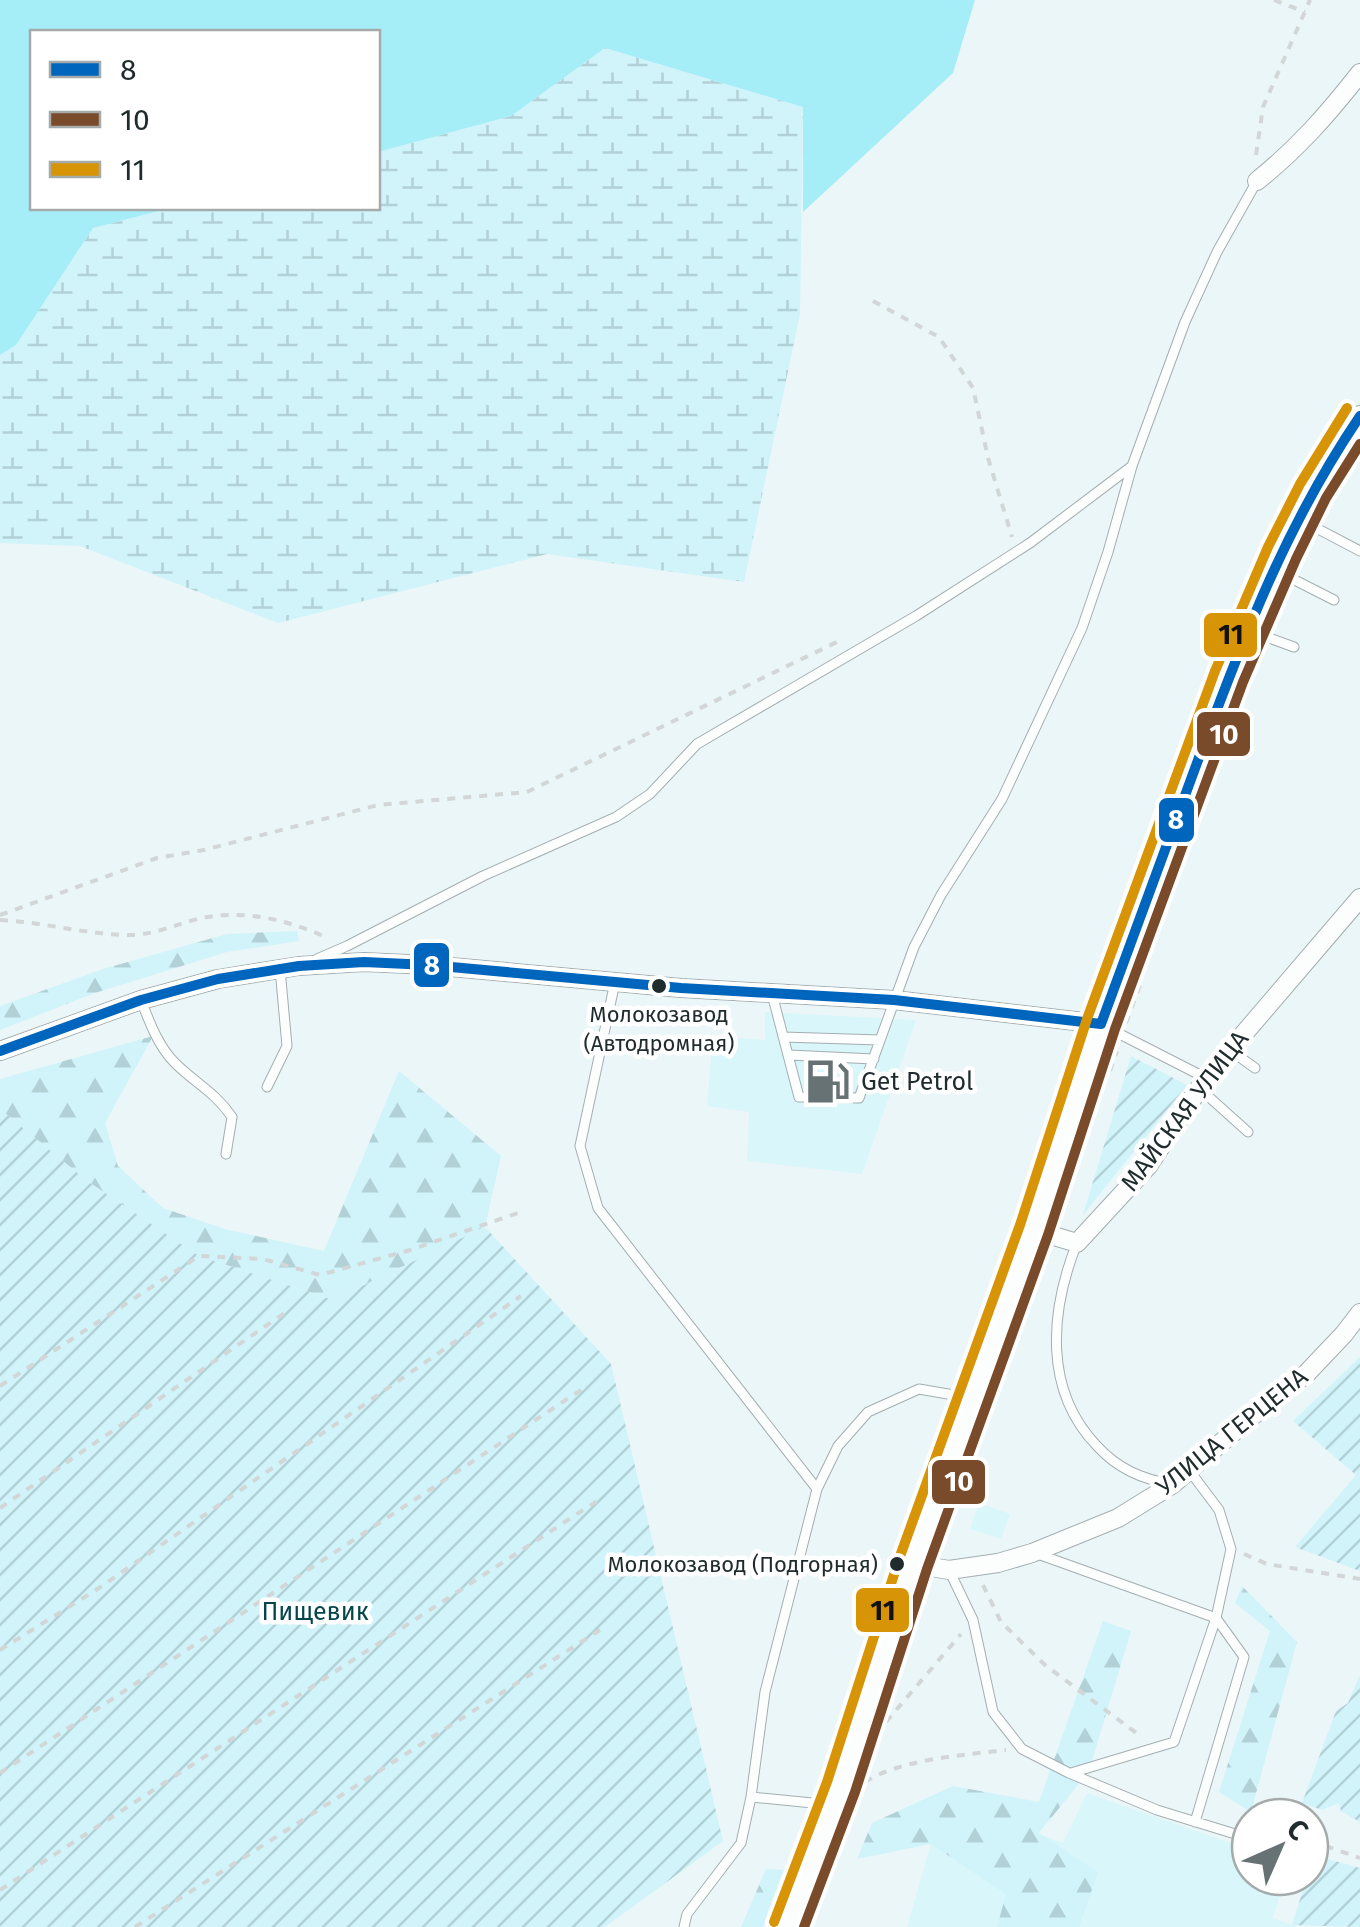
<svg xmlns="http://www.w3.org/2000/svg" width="1360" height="1927" viewBox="0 0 1360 1927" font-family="'Fira Sans',sans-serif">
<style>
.built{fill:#d9f6fa}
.forest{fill:url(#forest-firs)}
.wetland{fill:url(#wetland-marsh)}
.garden{fill:url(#garden-furrows)}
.water{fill:#a5eef8}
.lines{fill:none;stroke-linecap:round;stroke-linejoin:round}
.service-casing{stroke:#a4aeb0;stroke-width:11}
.minor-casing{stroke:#a4aeb0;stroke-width:20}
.tertiary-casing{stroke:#a4aeb0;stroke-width:22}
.path{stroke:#d2d6d6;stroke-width:4;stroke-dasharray:8 8;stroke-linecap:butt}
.service{stroke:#fcfefe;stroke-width:9}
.minor{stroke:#fcfefe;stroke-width:18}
.tertiary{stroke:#fcfefe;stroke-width:20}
.bus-1-casing{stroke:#fff;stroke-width:18}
.bus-2-casing{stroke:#fff;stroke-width:18}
.bus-3-casing{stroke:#fff;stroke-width:18}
.bus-1{stroke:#0065bd;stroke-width:10}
.bus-2{stroke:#7a4b2a;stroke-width:10}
.bus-3{stroke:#d79407;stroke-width:10}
.bus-dot{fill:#1f2b2d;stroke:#fff;stroke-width:4}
.labels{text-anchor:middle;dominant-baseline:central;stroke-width:9;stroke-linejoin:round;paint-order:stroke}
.bus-label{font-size:22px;fill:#1f2b2d;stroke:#fff}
.poi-label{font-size:25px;fill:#1f2b2d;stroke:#fff;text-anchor:start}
.street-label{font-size:25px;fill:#1f2b2d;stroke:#fff}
.park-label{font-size:25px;fill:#05464d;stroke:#fff}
.line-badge{stroke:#fff;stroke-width:4}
.badge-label{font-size:28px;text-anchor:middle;font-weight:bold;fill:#fff}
.pale-badge-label{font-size:28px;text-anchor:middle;font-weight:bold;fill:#111}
</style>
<defs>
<pattern id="forest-firs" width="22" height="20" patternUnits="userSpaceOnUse" patternTransform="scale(2.5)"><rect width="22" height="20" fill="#d0f4fa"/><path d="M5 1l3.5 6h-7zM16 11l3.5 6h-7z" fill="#b2d1d7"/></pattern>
<pattern id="wetland-marsh" width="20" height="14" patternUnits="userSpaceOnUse" patternTransform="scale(2.5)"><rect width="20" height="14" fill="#d0f4fa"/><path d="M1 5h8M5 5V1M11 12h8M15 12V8" fill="none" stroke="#b2d1d7"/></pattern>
<pattern id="garden-furrows" width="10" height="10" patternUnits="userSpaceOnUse" patternTransform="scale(2.5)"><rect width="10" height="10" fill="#d0f4fa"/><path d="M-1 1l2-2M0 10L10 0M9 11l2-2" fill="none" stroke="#b2d1d7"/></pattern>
</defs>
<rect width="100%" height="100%" fill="#ebf6f8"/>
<path class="built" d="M765,1012L916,1020L862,1174L747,1161L749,1112L707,1106L713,1036L765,1040Z
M979,1503L1010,1514L1001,1539L970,1529Z
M1087,1793L1239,1846H1250V1877H1286L1273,1918L1298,1927H907L931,1843L1038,1834L1063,1843Z"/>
<path class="forest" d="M297,931L299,941L227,952L95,993L0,1030V1006L103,969L227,934Z
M153,1036L105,1123L118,1166L163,1208L225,1229L324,1251L399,1071L501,1156L485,1227L333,1300L199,1256L87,1181L0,1109V1079Z
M1242,1586L1297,1642L1251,1812L1219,1792L1270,1631L1235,1603Z
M1103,1621L1131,1631L1089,1771L1039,1833L1098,1872L1079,1927H997L1006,1894L931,1844L857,1859L872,1823L953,1786L1039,1802Z
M766,1869L785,1870L763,1927H741Z"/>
<path class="wetland" d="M605,48L803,107L800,314L744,582L547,554L278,623L80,546L0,543V355L16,345L93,228L170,208H378V152L511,116Z"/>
<path class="garden" d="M1131,1056L1187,1085L1083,1215Z
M0,1109L87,1181L199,1256L333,1300L485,1227L611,1364L723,1841L605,1927H0Z
M1360,1357V1571L1295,1547L1356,1475L1293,1421Z
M1360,1675V1822L1341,1811L1339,1803L1322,1810L1302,1803L1336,1711L1348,1703Z
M1328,1859L1360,1868V1927L1292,1925L1307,1877H1310V1869L1322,1872Z"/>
<path class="water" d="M0,0H975L953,73L803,212V107L605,48L511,116L378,152V32H32V208H170L93,228L16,345L0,355Z"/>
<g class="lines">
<defs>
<path id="service" d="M1301,520L1360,551
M1277,571L1334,600
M1250,631L1294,647
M317,959L347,946L483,876L616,817L650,794L697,744L916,616L1030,543L1132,466
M615,982L580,1146L598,1208L817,1489
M772,994L799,1097L859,1098L914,947L941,895L1002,799L1082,628L1108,552L1132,466L1185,322L1217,252L1257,181
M141,1000C149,1021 158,1046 175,1063C195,1083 216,1093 232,1117L226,1154
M1102,1025L1206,1078
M783,1037L880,1040
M1230,1050L1255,1068
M789,1055L874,1059
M267,1087L287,1046L280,969
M1199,1088L1248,1132
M1077,1243C1050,1311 1043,1390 1097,1446C1118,1469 1142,1479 1171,1484
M1189,1470L1219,1510L1231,1549L1216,1618L1244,1657L1195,1822
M1035,1553L1216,1618L1174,1742L1071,1773
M949,1570L973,1620L993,1712L1022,1749L1069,1773L1157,1810L1245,1837
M751,1797L833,1805
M684,1927L687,1914L741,1843L751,1797L765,1692L817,1489L838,1446L868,1412L919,1389L971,1398"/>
<path id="minor" d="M1257,181C1298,148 1328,114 1360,73
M0,1051L141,1000L218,979L299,966L364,962L429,965L681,988L894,1000L1101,1024
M1034,1230L1077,1243L1148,1166L1206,1078L1360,898
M913,1564L949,1570L998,1563L1032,1553L1118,1518L1173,1484L1271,1400L1306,1374L1344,1334L1360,1313"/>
<path id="tertiary" d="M788,1927L841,1787L913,1564L1034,1230L1101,1024L1229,676L1282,553L1313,491L1360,416"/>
</defs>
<use href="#service" class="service-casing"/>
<use href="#minor" class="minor-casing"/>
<use href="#tertiary" class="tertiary-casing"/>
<path class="path" d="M1274,0L1305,12
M1256,155L1263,107L1310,0
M873,301L939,337L973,388L988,458L1012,537
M0,915L157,858L204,850L378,805L527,792L839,641
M0,920C44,922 87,935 131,935C157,935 182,921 207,917C249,910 290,921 328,938
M1126,1023L1142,980
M1110,1071L1117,1051
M0,1386L199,1256L263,1259L320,1275L410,1250L524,1211
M0,1508L289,1310
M1244,1554L1267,1564L1360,1579
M983,1585L1001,1622L1045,1665L1139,1735
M0,1650L96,1590L521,1296
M886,1722L961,1634
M0,1773L587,1386
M865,1782C901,1759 964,1755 1006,1750
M1310,1844H1320L1360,1858
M0,1890L597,1501
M135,1927L600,1630"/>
<use href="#service" class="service"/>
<use href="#minor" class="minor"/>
<use href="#tertiary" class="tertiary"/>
<defs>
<path id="bus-1" d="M0,1051L141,1000L218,979L299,966L364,962L429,965L681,988L894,1000L1101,1024C1134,933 1168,843 1201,752C1245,633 1288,522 1360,416"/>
<path id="bus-2" d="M804,1927L855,1792L927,1569L1048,1235L1115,1029L1243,682L1296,559L1326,498L1360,444"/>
<path id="bus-3" d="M774,1922L827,1782L899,1559L1020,1225L1087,1019L1215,671L1268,547L1300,484L1347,408"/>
</defs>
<use href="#bus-1" class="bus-1-casing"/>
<use href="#bus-2" class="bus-2-casing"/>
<use href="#bus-3" class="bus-3-casing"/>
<use href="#bus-1" class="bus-1"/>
<use href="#bus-2" class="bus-2"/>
<use href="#bus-3" class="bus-3"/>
</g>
<defs>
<symbol id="fuel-bare" viewBox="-9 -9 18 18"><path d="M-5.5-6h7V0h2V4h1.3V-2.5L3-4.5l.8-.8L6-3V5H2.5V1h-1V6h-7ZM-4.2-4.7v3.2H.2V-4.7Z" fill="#667274" stroke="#fff" stroke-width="2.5" paint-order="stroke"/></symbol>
</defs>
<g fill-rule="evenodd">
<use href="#fuel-bare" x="796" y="1050" width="63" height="63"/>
</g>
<g class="bus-dot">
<circle cx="659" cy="986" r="9"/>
<circle cx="897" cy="1564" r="9"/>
</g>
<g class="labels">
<g class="bus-label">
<text x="659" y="1014">Молокозавод<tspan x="659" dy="29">(Автодромная)</tspan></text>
<text x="878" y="1564" text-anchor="end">Молокозавод (Подгорная)</text>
</g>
<g class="poi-label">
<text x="861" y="1082">Get Petrol</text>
</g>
<g class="street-label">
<text transform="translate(1185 1111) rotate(-53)">МАЙСКАЯ УЛИЦА</text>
<text transform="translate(1232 1432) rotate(-39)">УЛИЦА ГЕРЦЕНА</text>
</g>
<g class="park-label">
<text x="315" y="1612">Пищевик</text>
</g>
</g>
<g class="line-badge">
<rect x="1202" y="611" width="57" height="48" rx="10" fill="#d79407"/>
<rect x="1195" y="710" width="57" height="48" rx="10" fill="#7a4b2a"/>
<rect x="1157" y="796" width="39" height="48" rx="10" fill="#0065bd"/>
<rect x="412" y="941" width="39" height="48" rx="10" fill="#0065bd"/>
<rect x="930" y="1458" width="57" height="48" rx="10" fill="#7a4b2a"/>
<rect x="854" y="1586" width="57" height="48" rx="10" fill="#d79407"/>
</g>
<g class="badge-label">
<text x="1224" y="744">10</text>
<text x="1176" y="829">8</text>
<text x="432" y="975">8</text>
<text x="959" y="1491">10</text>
</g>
<g class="pale-badge-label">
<text x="1231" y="644">11</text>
<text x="883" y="1620">11</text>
</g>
<rect x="30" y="30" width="350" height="180" fill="#ffffff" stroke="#a5aaab" stroke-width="2.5"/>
<rect x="50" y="62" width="50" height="15" fill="#0065bd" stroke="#a5aaab" stroke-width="2.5"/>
<text x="120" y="80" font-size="30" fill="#1f2b2d">8</text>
<rect x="50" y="112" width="50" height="15" fill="#7a4b2a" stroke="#a5aaab" stroke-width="2.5"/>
<text x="120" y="130" font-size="30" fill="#1f2b2d">10</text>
<rect x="50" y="162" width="50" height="15" fill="#d79407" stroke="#a5aaab" stroke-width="2.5"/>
<text x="120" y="180" font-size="30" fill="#1f2b2d">11</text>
<g transform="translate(1280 1847) rotate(45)"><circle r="48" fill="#ffffff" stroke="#a5aaab" stroke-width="2.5"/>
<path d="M0-8L18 38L0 25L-18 38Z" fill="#667274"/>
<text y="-15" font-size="28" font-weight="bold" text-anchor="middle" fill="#1f2b2d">С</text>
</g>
</svg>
